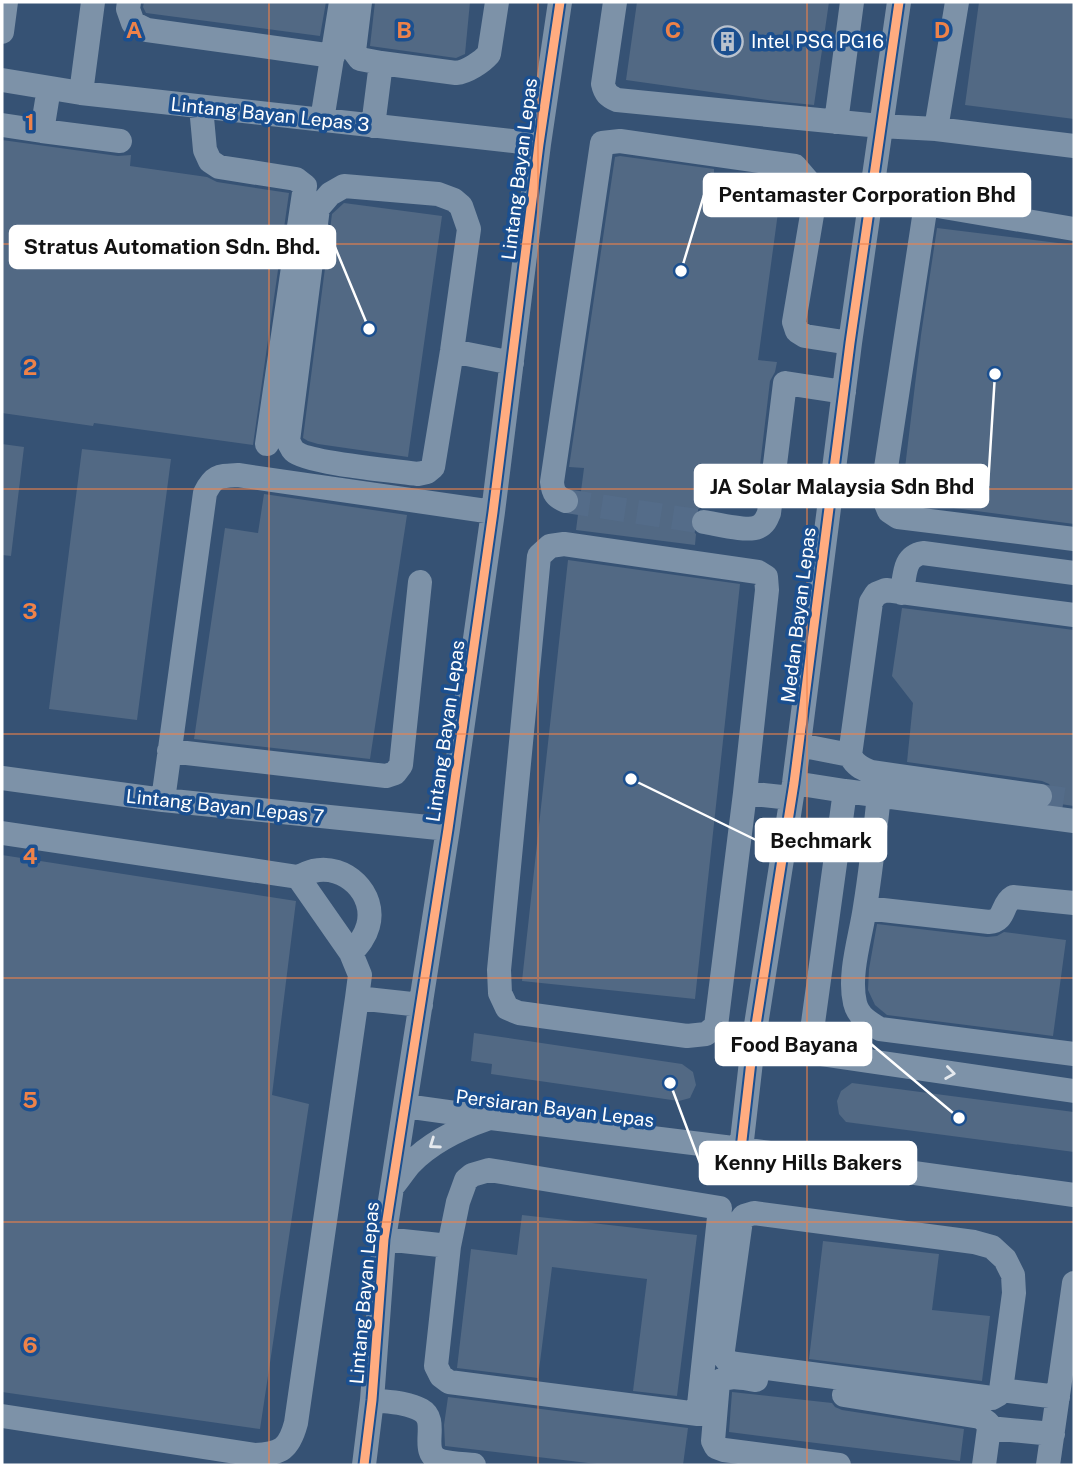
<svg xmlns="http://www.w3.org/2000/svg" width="1076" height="1467" viewBox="0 0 1076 1467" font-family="'Public Sans',sans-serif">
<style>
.building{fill:#526984}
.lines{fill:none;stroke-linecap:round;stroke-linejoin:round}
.minor-tunnel{stroke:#546c89;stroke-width:24;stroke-dasharray:24 12;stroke-linecap:butt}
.minor{stroke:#7d92a8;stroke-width:24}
.cycleway-casing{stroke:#1b4f8f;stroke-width:13}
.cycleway{stroke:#ffac80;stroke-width:9}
.oneway{stroke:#e5e9ee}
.grid{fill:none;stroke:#ee8249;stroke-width:2;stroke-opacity:0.55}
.labels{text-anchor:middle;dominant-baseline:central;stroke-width:7;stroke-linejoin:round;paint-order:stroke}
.poi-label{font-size:19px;fill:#fff;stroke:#1b4f8f;text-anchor:start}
.street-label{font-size:19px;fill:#fff;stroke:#1b4f8f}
.grid-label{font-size:23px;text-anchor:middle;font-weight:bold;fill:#ee8249;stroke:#1b4f8f;stroke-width:7;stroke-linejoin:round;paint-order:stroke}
.leader{fill:none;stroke:#fff;stroke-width:2.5}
.callout-dot{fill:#fff;stroke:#1b4f8f;stroke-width:2.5}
.callout{fill:#fff;stroke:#fff;stroke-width:2.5}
.callout-label{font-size:21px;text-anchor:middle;font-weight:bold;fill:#111}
</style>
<rect width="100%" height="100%" fill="#365274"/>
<path class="building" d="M144,2H326L320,36L146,13L143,7Z
M375,2H470L465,54L456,58L370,46Z
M637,2H829L814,105L774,101L626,80Z
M979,2H1074V119L965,105Z
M2,140L118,156L131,155L130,166L207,177L217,182L289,193L253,445L94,423L93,426L2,413Z
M620,156L714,169V174L782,183L758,360L777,362L775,372L770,381L755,508L700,501V508L692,513L689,520L690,528L696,534L695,545L576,530L584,468L569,467L615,157Z
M344,203L442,216L408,457L318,444L308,441L303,438L332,214Z
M937,228L1074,245V524L901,501L921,335Z
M2,444L24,447L11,556L2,555Z
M82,449L171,459L137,720L49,709Z
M264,494L407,515L370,759L194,739L225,528L258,533Z
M568,560L740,584L695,999L522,981Z
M902,608L1074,630V806L1053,803L1055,797L1053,790L1049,784L1042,781L907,762L913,703L892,676Z
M2,855L296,901L272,1095L309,1104L260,1429L2,1392Z
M877,924L987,937L997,936L1004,932L1066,940L1053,1036L887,1015L875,1005L868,990L869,969Z
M474,1033L682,1064L693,1072L696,1085L690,1098L679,1101L491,1074L492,1064L471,1061Z
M852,1083L1074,1112V1152L846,1122L839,1114L837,1101L841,1091Z
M522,1215L697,1235L677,1396L633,1391L647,1279L552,1267L538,1378L457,1368L471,1249L517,1255Z
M823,1241L939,1254L932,1310L990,1316L982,1381L809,1359Z
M732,1392L832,1403L835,1407L842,1410L964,1429L960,1461L729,1432Z
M448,1397L688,1428L683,1465H605L445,1446L444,1425Z"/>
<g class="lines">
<path class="minor-tunnel" d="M566,501L704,522
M1040,796L1074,801"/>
<path class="minor" d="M129,2L128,9L133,23L147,30L333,56
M360,2L354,51L360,59L381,63
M615,2L603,84C605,93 608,96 617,100L880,126L936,129L1074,146
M2,32L6,2
M2,80L81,93L539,144
M81,93L93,2
M201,107L205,150L210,161L219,167L296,179L305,186L267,444
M322,120L341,2
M836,122L852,2
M2,125L42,131L49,88
M373,126L381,63L456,73C467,72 482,62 489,54L497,2
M936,129L957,2
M42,131L120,141
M344,186L438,194L454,200L461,206L469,229L452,351L433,467L427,472L418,474C397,471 306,463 294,451C291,448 290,444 288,441L318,208L330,194Z
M871,196L926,204L882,494L889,511L898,517L1074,539
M926,204L1074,229
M452,351L512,363
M566,501C556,497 553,493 552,482L602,143L620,141L795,166L813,187L815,197L794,322L797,331L805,336L850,343
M704,522C717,524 747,532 758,527C765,524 767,518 769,513L785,383L844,392
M564,544L758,572L766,577L767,590L745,793L716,1026L706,1034L687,1036L519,1013L507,1008L500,993L499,970L539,556L550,546Z
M902,593C905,576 903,556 923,553L1074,573
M799,745L850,755
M169,751L386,776L395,773L401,765L420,582
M2,778L163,800L448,829
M794,783L845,791L1074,821
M745,793L791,798
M879,795C875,833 871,870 865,907C861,936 848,974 855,1003C858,1016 869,1023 880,1029L1074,1054
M1040,796L871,772C861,768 855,765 850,755L871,602L876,594L886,590L1074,615
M163,800L205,493C214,475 219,476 238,475L493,512
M2,833L298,877L351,953L360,975L357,998L421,1005
M298,877C303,875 308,872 313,871C345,863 377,894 368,926C365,937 359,944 351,953
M865,908L989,922C1006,921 1001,904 1013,897L1074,903
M753,1044L1074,1091
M809,1052L845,791
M405,1106L491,1118L741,1149L1074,1195
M741,1149L753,1044L794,783L850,343L899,2
M489,1170L720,1208L698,1414L449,1382L441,1376L436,1366L449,1246L458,1202L466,1180L472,1175Z
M393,1186C399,1179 404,1171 410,1164C431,1142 458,1129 487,1119
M384,1239L449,1246
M756,1380C742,1378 730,1374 718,1382L713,1441L716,1447L724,1450L839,1465
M1001,1390L999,1394L992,1398L729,1363L723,1355V1350L741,1220L744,1216L754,1213L974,1242L992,1247L1005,1259L1013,1275L1014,1293L1001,1390L1058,1397
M844,1395L980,1417L988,1423L989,1428L1053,1434
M372,1400C388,1402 407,1402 421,1410C441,1421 417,1453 441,1461C451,1464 464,1464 474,1465
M2,1416L255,1455C281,1454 289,1449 296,1423L357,998
M364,1465L372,1400L384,1239L448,829L493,512L539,144L560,2
M984,1465L989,1428
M1048,1465L1074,1283"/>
<defs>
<path id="cycleway" d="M741,1149L753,1044L794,783L850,343L899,2
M364,1465L372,1400L384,1239L448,829L493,512L539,144L560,2"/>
</defs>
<use href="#cycleway" class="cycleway-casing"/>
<use href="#cycleway" class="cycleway"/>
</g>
<defs><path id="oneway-chevron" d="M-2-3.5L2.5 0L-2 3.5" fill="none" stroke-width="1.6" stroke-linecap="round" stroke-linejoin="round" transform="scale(1.75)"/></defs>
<g class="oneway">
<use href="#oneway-chevron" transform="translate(950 1073) rotate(8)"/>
<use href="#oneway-chevron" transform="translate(434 1144) rotate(145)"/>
</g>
<path class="grid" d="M269,2V1465M538,2V1465M807,2V1465M2,244H1074M2,489H1074M2,734H1074M2,978H1074M2,1222H1074"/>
<defs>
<symbol id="building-ring" viewBox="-11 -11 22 22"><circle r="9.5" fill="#1b4f8f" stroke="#b9c2ce" stroke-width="1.5"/><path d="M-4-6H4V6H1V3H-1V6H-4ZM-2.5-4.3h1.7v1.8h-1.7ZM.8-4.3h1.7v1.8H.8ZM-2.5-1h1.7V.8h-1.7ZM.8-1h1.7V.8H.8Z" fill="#b9c2ce"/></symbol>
</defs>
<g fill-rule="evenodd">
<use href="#building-ring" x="710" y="24" width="35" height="35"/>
</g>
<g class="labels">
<g class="poi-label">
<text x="751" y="41">Intel PSG PG16</text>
</g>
<g class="street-label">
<text transform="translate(270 114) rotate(6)">Lintang Bayan Lepas 3</text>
<text transform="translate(519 169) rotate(-83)">Lintang Bayan Lepas</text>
<text transform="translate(798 615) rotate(-83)">Medan Bayan Lepas</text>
<text transform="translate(445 731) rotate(-82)">Lintang Bayan Lepas</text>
<text transform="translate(225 806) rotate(6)">Lintang Bayan Lepas 7</text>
<text transform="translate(555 1108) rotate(7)">Persiaran Bayan Lepas</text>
<text transform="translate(364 1293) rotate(-85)">Lintang Bayan Lepas</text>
</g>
</g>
<g class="grid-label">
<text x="134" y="38">A</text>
<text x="404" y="38">B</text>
<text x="673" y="38">C</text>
<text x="942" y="38">D</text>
<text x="30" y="130">1</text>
<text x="30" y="375">2</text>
<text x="30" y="619">3</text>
<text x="30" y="864">4</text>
<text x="30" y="1108">5</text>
<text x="30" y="1353">6</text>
</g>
<path class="leader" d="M681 271L704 195M369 329L335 247M995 374L988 486M631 779L756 840M959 1118L871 1044M670 1083L700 1163"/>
<g class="callout-dot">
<circle cx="681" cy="271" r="7"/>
<circle cx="369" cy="329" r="7"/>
<circle cx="995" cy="374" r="7"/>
<circle cx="631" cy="779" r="7"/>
<circle cx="959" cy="1118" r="7"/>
<circle cx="670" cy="1083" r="7"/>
</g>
<g class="callout">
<rect x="704" y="174" width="326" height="42" rx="7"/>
<rect x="10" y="226" width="325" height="42" rx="7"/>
<rect x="695" y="465" width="293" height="42" rx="7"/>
<rect x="756" y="819" width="130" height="42" rx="7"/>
<rect x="716" y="1023" width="155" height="42" rx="7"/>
<rect x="700" y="1142" width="216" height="42" rx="7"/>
</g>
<g class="callout-label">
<text x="867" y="202">Pentamaster Corporation Bhd</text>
<text x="172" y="254">Stratus Automation Sdn. Bhd.</text>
<text x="842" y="494">JA Solar Malaysia Sdn Bhd</text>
<text x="821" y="848">Bechmark</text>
<text x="794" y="1052">Food Bayana</text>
<text x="808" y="1170">Kenny Hills Bakers</text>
</g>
<rect width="1076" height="1467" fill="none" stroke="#ffffff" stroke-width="7"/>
</svg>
